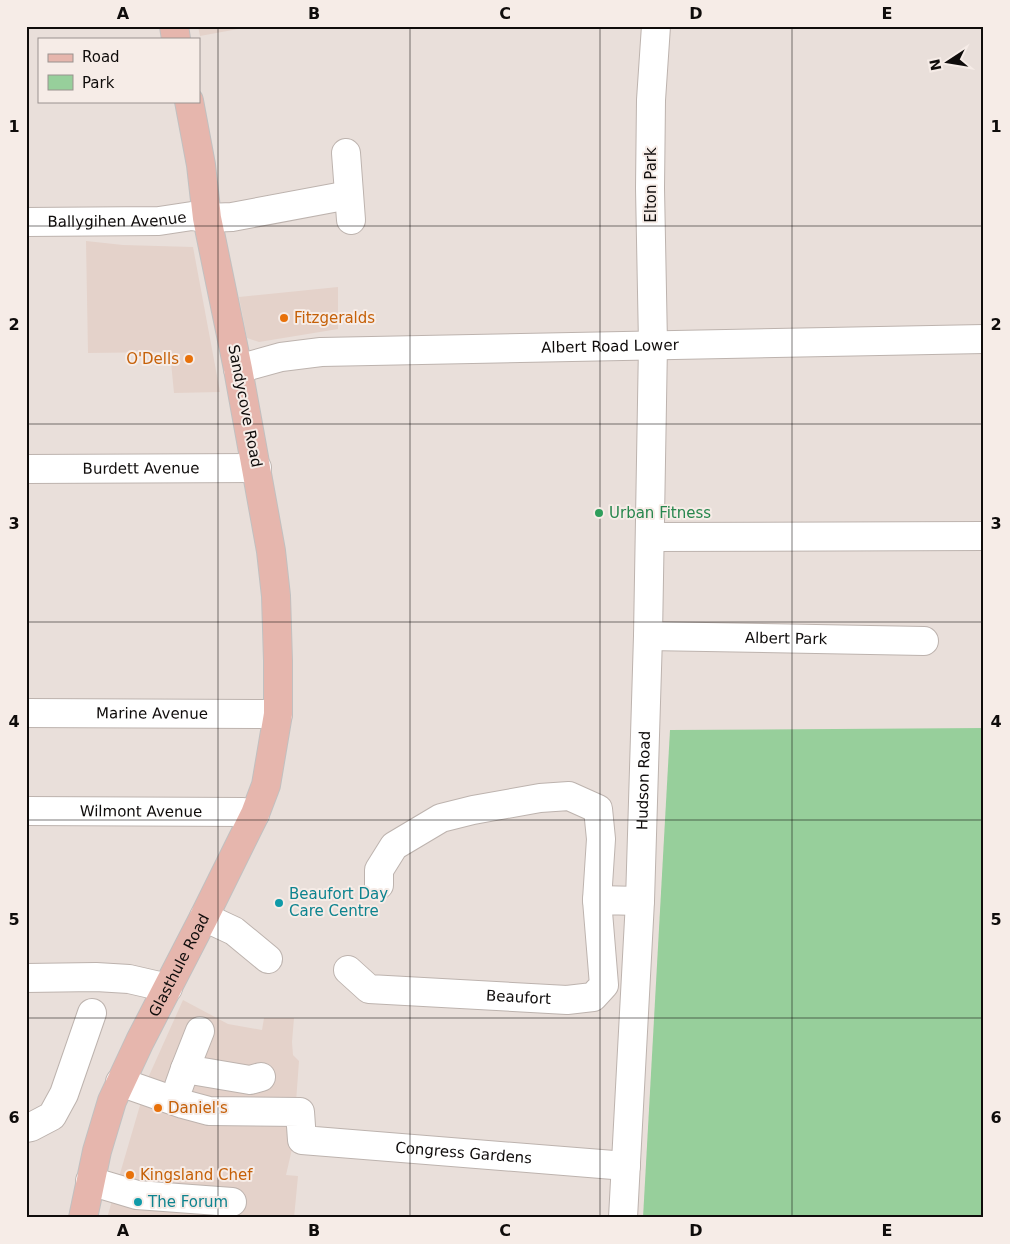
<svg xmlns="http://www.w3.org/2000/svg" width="1010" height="1244" viewBox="0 0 1010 1244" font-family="'DejaVu Sans',sans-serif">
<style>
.built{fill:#e4d2ca}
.green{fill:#97cf9b}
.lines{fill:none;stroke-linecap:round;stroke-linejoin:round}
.minor-casing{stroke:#bdb3ae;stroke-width:30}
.major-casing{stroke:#c1c0c0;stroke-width:30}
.minor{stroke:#fff;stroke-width:28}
.major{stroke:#e6b6ad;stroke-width:28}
.grid{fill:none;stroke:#0f0c0b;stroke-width:1;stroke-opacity:0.55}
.food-dot{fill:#e8710a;stroke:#f6ece7;stroke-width:2}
.leisure-dot{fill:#2e9e5b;stroke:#f6ece7;stroke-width:2}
.culture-dot{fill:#0f9aa8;stroke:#f6ece7;stroke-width:2}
.labels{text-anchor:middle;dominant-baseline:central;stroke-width:4;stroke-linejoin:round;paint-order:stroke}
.street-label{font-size:15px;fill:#0f0c0b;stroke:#f6ece7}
.food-label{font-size:15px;fill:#c56008;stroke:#f6ece7;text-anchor:start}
.leisure-label{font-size:15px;fill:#27864d;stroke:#f6ece7;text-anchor:start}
.culture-label{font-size:15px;fill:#0d838f;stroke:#f6ece7;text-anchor:start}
.neatline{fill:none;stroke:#0f0c0b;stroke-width:2}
.grid-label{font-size:16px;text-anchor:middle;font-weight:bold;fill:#0f0c0b}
</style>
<rect width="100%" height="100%" fill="#e9dfda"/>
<path class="built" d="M198,26H238V29L200,36Z
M86,241L123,245L193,247L220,392L174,393L170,352L88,353Z
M338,287V329L259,342L247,338L239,297Z
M183,1000L228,1024L262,1030L264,1018H294L292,1042L293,1055L299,1061L296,1102L299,1119L286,1175L298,1176L294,1218H256L233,1215V1218H107L148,1078Z"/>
<path class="green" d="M984,728V1218H643L670,730Z"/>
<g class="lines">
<defs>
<g id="minor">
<path d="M346,153L351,220"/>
<path id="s1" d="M26,222L159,221L192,216L207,218L232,217L349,195"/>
<path id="s2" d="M238,369L281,357L321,352L984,339"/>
<path id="s3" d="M26,469L257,468"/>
<path d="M650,537L984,536"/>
<path id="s4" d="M648,636L924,641"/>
<path id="s5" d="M26,713L278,714"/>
<path id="s6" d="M26,811L243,812L255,814"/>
<path d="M379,885V870L394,846L441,818L473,810L540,798L569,796L598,809L601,839L597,900"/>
<path d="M204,917L234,931L268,959"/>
<path id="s7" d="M348,970L369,989L567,1000L593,997L604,985L597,900L640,901"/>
<path d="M26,978L96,977L129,979L168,988"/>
<path d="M185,1069L250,1080L261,1077"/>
<path id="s8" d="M120,1082L183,1104L209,1111L300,1112L302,1140L626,1166"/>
<path d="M179,1086L185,1069L200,1031"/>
<path d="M26,1128L31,1127L52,1116L64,1094L92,1013"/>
<path d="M90,1181L137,1195L232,1202"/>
<path id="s9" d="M623,1218L640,901L648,636L653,344L650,188L651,100L656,26"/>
</g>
<g id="major">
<path d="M174,26L176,39"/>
<path id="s10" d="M83,1218L97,1151L112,1101L140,1041L204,917L255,814L266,785L278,714V661L276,596L271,551L238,369L207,218L201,165L189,101"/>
</g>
</defs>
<use href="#minor" class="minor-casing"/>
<use href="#major" class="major-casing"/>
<use href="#minor" class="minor"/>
<use href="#major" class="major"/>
</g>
<path class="grid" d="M218,26V1218M410,26V1218M600,26V1218M792,26V1218M26,226H984M26,424H984M26,622H984M26,820H984M26,1018H984"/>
<g class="food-dot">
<circle cx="284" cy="318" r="5"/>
<circle cx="189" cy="359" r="5"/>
<circle cx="158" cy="1108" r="5"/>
<circle cx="130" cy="1175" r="5"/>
</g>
<circle class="leisure-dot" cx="599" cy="513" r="5"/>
<g class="culture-dot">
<circle cx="279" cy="903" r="5"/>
<circle cx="138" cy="1202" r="5"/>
</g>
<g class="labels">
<g class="street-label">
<text transform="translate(651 185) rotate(-90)">Elton Park</text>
<text stroke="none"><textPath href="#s1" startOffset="91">Ballygihen Avenue</textPath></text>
<text stroke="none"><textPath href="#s2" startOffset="374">Albert Road Lower</textPath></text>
<text transform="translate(245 406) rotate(79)">Sandycove Road</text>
<text stroke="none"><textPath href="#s3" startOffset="115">Burdett Avenue</textPath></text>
<text stroke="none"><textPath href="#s4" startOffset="138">Albert Park</textPath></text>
<text stroke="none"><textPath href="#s5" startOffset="126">Marine Avenue</textPath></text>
<text stroke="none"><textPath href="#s9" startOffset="438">Hudson Road</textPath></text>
<text stroke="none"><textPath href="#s6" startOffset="115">Wilmont Avenue</textPath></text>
<text stroke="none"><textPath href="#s10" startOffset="272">Glasthule Road</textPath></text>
<text stroke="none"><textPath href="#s7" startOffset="178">Beaufort</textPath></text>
<text stroke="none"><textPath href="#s8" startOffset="375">Congress Gardens</textPath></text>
</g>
<g class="food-label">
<text x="294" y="318">Fitzgeralds</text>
<text x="179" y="359" text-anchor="end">O'Dells</text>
<text x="168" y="1108">Daniel's</text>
<text x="140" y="1175">Kingsland Chef</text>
</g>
<g class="leisure-label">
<text x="609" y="513">Urban Fitness</text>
</g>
<g class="culture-label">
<text x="289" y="894">Beaufort Day<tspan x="289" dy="17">Care Centre</tspan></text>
<text x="148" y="1202">The Forum</text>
</g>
</g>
<rect width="1010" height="1244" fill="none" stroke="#f6ece7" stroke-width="55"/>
<rect x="38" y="38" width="162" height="65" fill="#f6ece7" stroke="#9a928f"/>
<rect x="48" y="54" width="25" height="8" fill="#e6b6ad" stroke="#9a928f"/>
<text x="82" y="62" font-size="15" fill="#0f0c0b">Road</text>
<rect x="48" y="75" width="25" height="15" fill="#97cf9b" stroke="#9a928f"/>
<text x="82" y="88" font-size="15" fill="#0f0c0b">Park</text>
<g transform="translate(948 62) rotate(258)" stroke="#f6ece7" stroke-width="4" paint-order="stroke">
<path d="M0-4L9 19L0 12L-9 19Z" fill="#0f0c0b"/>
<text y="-8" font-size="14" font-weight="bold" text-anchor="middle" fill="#0f0c0b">N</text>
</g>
<rect x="28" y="28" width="954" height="1188" class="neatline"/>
<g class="grid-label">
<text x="123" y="19">A</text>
<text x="314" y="19">B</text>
<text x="505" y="19">C</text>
<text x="696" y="19">D</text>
<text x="887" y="19">E</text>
<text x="14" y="132">1</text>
<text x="996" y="132">1</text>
<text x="14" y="330">2</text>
<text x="996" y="330">2</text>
<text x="14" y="529">3</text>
<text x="996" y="529">3</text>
<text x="14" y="727">4</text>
<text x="996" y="727">4</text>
<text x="14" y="925">5</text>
<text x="996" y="925">5</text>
<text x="14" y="1123">6</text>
<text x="996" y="1123">6</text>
<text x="123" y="1236">A</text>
<text x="314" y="1236">B</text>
<text x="505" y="1236">C</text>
<text x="696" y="1236">D</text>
<text x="887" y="1236">E</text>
</g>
</svg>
